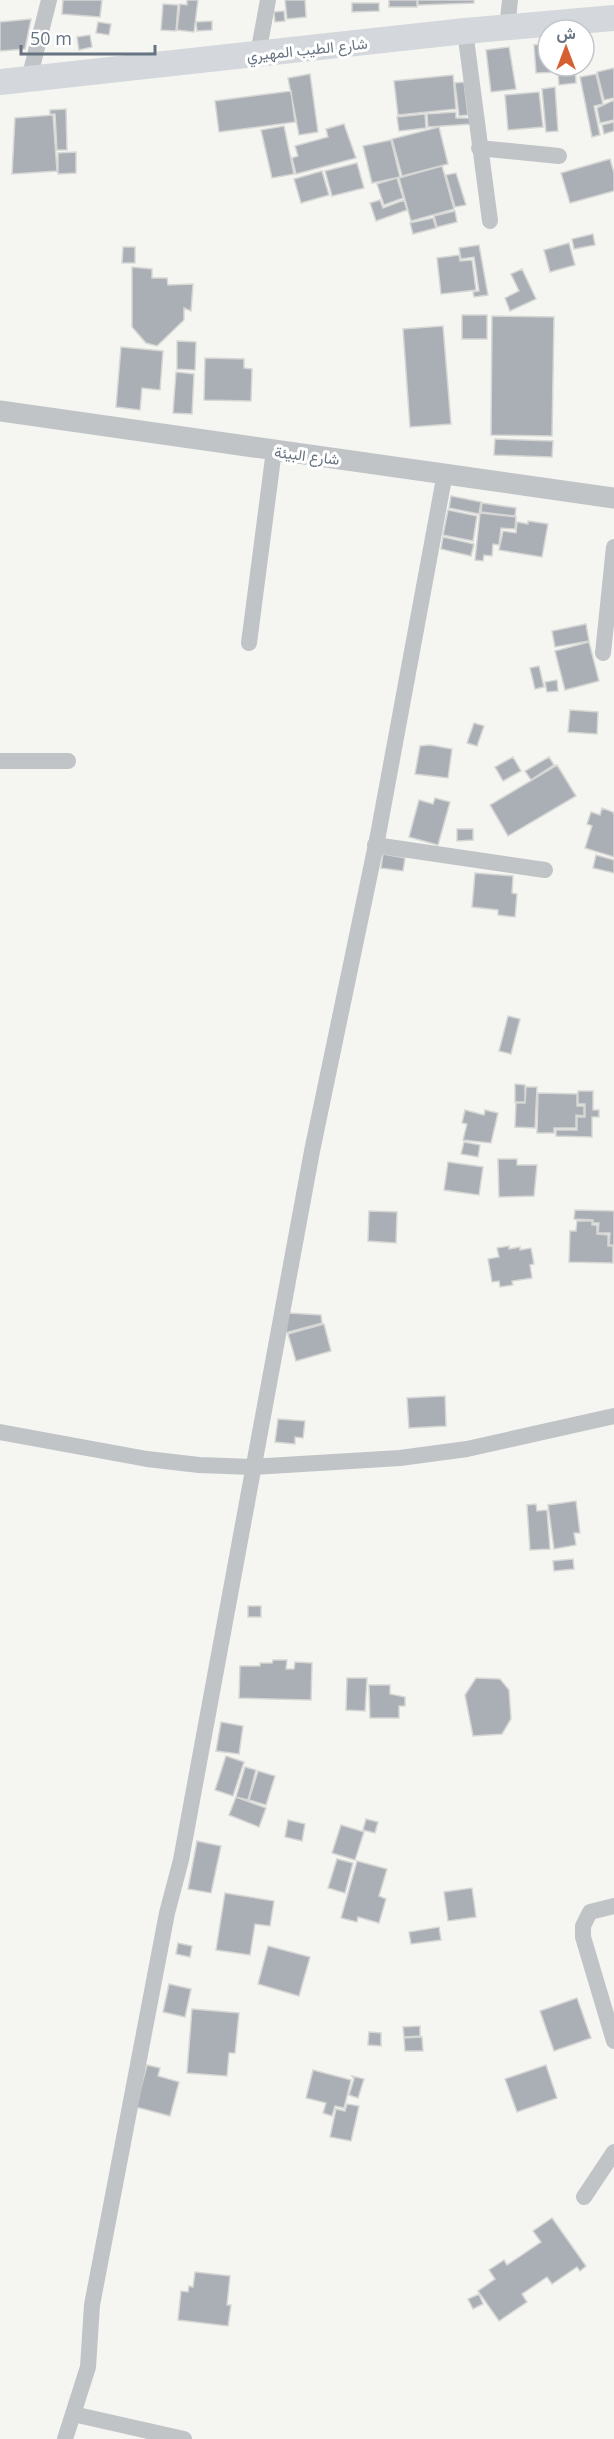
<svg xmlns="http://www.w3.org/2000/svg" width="614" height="2439" viewBox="0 0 614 2439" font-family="'Open Sans',Vazirmatn,sans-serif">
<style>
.building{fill:#a9afb5;stroke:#d6d6d4;stroke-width:1.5}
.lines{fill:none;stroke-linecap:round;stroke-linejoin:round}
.minor{stroke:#c0c4c7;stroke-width:16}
.tertiary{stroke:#c0c4c7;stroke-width:21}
.primary{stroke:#d4d8dc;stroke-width:26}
.labels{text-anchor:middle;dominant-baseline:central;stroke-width:6;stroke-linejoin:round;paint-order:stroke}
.street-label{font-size:15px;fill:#667380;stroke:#fff}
</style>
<rect width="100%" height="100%" fill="#f5f5f2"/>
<path class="building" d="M63,0H102L100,17L62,14Z
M187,0H198L194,32L177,30L180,4L187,5Z
M285,0H305L306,17L287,19Z
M389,0H417V7H389Z
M418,0H474V3L418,5Z
M352,3H379V11L352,12Z
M163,4L178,5L176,31L161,30Z
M284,11L285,21L275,22L274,12Z
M31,19L25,49L0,51V22Z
M212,21V30L197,31L196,22Z
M98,22L111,24L109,35L96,33Z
M90,35L92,47L79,50L77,37Z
M548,44V66H575L576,83L559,85L558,72L536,73L534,45Z
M509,47L516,89L491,92L486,50Z
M614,68V98L604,100L597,72Z
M310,74L318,132L299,135L288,78Z
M596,74L603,104L594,106L600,135L592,137L580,77Z
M453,75L456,109L398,115L394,81Z
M464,82L468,115L459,116L455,83Z
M555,87L558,131L546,132L542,89Z
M291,91L295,122L219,132L215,101Z
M539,92L543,127L508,130L505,95Z
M614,100V120L600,123L597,108Z
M66,109L67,150H57L55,114H50V110Z
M456,112V118H470L471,124L428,127L427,114Z
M425,114L426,128L399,131L397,117Z
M53,115L57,171L12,174L15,118Z
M614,122V131L604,134L602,125Z
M344,124L356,158L296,174L292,158L298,156L295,146L328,137L326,129Z
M284,126L294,174L272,178L261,130Z
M439,127L448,164L402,176L392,139Z
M391,140L400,177L372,183L363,146Z
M76,152V173L58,174V153Z
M610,159L614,173V191L570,203L561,173Z
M357,163L364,188L332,196L325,171Z
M442,166L454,209L411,221L399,178Z
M322,171L329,195L301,203L294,179Z
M456,173L466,205L455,207L446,175Z
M397,178L403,198L384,205L377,184Z
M380,200L383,208L404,200L407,210L376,221L370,203Z
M455,211L457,222L437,227L434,216Z
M433,218L436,228L413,234L410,223Z
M593,234L595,245L574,249L572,239Z
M569,243L575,265L550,272L544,250Z
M479,245L488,295L474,297L473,292L479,291L474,257L461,259L459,248Z
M123,247H135V263H122Z
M459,255L460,261L472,260L476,290L441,294L437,258Z
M132,267L152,269V278H167L168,285L193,284L191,311L184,308V320L157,346L146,343L132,327Z
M522,269L536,299L510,311L505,298L519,291L511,274Z
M462,315H487V339H462Z
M492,316L554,317L552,436L491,435Z
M443,326L451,424L410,427L403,329Z
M177,341L196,342L195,370L177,369Z
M121,347L163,351L160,390L142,388L140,410L116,407Z
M205,358L244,359V368L252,369L251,401L204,400Z
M176,372L194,374L192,414L173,413Z
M495,439L553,441L552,457L494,455Z
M451,496L481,502L479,514L449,508Z
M482,503L516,508L515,516L481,512Z
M448,510L477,516L473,541L443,535Z
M480,513L516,517L515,529L501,528L499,545L493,544L492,556L484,555L483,561L475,560Z
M528,521L548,524L542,557L499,550L503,531L516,533L517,522L528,524Z
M443,537L474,544L471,556L441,549Z
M586,624L589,641L555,647L552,631Z
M589,642L599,681L565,690L555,651Z
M539,666L544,687L535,689L530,668Z
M557,680L558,691L547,692L545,682Z
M570,710L598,712L597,734L568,732Z
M474,723L484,726L477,746L467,743Z
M430,745L452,749L448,778L415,774L420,746Z
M513,757L521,771L503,781L495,767Z
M549,757L554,765L531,780L525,771Z
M557,765L576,796L508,836L490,805Z
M435,798L450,802L438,845L409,837L419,800L433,804Z
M602,808L613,812L614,815V857L585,848L592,826L587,824L591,812L600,815Z
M457,829H473V840L457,841Z
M383,854L405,858L403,871L381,868Z
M596,855L614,860V873L593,868Z
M475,873L513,876L512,893L517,894L515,917L498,915V910L472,907Z
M508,1016L520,1019L511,1054L499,1051Z
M515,1084L525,1085V1102H515Z
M526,1087H537L535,1128L515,1127L516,1103H525Z
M578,1091H593V1110H599V1117H592V1137L556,1136V1130H577V1117H585V1104H578Z
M538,1093L577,1094V1106H584V1116L576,1115V1128H554V1133H537Z
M465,1110L484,1115L485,1110L498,1113L491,1143L463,1140L467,1124L462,1123Z
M464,1142L480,1145L478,1157L461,1154Z
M498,1159H517V1165H537L534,1196L499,1197Z
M448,1162L483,1167L479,1195L444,1190Z
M575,1210L614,1211V1245H609L610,1233H598L599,1223H593V1220L574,1219Z
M369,1211L397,1212L396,1243L368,1241Z
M577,1221H592V1225H597V1234L608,1235V1246H613V1263L569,1262L570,1231H576Z
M509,1246V1249L520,1247V1250L531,1248L534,1264L530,1265L532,1278L512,1281L513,1285L500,1287L499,1281L492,1282L488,1259L499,1257L497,1248Z
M288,1313L321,1315L322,1323L285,1333Z
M324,1324L331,1351L296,1361L288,1334Z
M445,1396L446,1426L409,1428L407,1398Z
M278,1419L305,1421L303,1438L295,1437V1444L275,1442Z
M576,1501L580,1533H574L576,1545L554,1549L548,1505Z
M536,1504L537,1511L547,1510L550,1549L530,1550L527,1505Z
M573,1559L574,1569L554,1571L553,1561Z
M248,1606H261V1617H248Z
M273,1660H287L286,1669H294L295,1662L312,1663L311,1700L239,1698L240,1666H260V1663H272Z
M347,1678H367L365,1711L346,1710Z
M476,1678L500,1679L509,1690L511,1719L502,1734L473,1736L465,1695Z
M369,1685H390V1694L405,1697V1706H399V1718H370Z
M221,1722L243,1726L239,1754L216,1751Z
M226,1756L244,1762L233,1796L215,1790Z
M245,1767L256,1770L248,1800L236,1797Z
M258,1771L275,1776L266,1805L249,1800Z
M236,1797L266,1808L259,1827L229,1815Z
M366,1819L378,1822L375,1833L363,1830Z
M288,1820L305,1824L302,1841L285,1837Z
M341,1825L364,1832L355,1860L332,1853Z
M197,1841L221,1846L211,1893L188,1889Z
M337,1859L353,1863L345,1893L328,1888Z
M357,1861L387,1869L379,1896L386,1899L379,1923L358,1917L357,1922L341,1918Z
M472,1888L476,1917L448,1921L444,1892Z
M225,1893L274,1901L270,1926L255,1924L250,1955L216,1950Z
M439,1927L441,1940L411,1944L409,1932Z
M178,1943L192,1946L190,1957L176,1954Z
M268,1946L310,1957L299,1996L258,1984Z
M169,1984L191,1989L185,2017L163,2012Z
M577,1998L591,2038L554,2051L540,2011Z
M192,2009L239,2013L235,2053H229L227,2076L187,2073Z
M420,2026V2036L404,2037L403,2027Z
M369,2032L381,2033V2046L368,2045Z
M422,2037L423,2051H405L404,2038Z
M147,2065L160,2068L158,2076L179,2082L170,2116L136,2107Z
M546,2065L557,2098L517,2112L505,2079Z
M313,2070L351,2080L344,2108L335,2106L332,2116L323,2113L326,2103L306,2098Z
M352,2076L364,2079L358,2098L349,2095L354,2079Z
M347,2104L359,2106L351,2141L330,2137L336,2109L345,2111Z
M552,2218L586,2266L580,2271L577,2267L552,2284L547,2277L522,2294L527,2302L499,2321L478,2291L495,2279L489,2270L504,2260L507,2265L541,2242L533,2231Z
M195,2272L230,2276L227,2305H231L228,2326L178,2320L181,2291L188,2292L189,2286L193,2287Z
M479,2294L483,2304L473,2309L468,2299Z"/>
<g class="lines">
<path class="minor" d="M507,29L510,0
M465,31L490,221
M258,54L268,0
M29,79L49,0
M479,148L559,156
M249,643L274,450
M603,653L614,547
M0,761H68
M375,845L545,870
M0,1432L147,1459L199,1465L252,1467L400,1458L467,1449L614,1416
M614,1906L590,1912L583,1926V1937L614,2041
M584,2197L614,2152
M73,2414L184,2439
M65,2439L88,2367L92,2305L167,1913L181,1860L312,1151L378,835L445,473"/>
<path class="tertiary" d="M0,411L614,498"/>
<path class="primary" d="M0,82L465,31L614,18"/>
</g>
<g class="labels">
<g class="street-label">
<text transform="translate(307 49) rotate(-6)">شارع الطيب المهيري</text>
<text transform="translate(307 455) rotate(7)">شارع البيئة</text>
</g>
</g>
<g transform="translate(566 48)"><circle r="28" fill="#ffffff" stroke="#c2c7cc" stroke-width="1.5"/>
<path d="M0-4.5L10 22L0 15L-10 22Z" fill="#d56032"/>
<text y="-9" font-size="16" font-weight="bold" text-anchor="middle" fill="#667380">ش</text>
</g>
<path d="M21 45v9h134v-9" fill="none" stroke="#667380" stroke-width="3"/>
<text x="30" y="45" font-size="18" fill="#667380" stroke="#ffffff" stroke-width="4.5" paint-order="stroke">50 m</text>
</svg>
